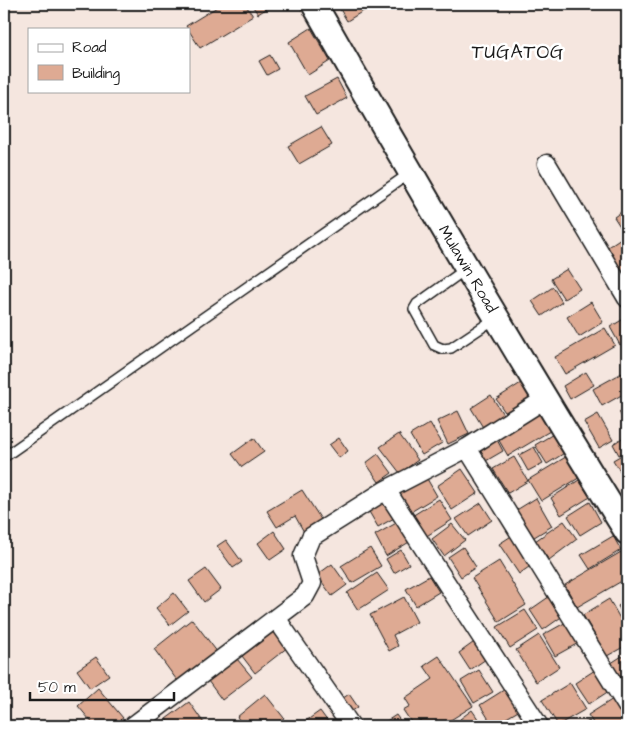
<svg xmlns="http://www.w3.org/2000/svg" width="631" height="730" viewBox="0 0 631 730" font-family="'Architects Daughter',sans-serif">
<style>
.building{fill:#deaa93;stroke:#1c1c1c}
.lines{fill:none;stroke-linecap:round;stroke-linejoin:round}
.lane-casing{stroke:#1c1c1c;stroke-width:12}
.street-casing{stroke:#1c1c1c;stroke-width:21}
.secondary-casing{stroke:#1c1c1c;stroke-width:28}
.lane{stroke:#fff;stroke-width:9}
.street{stroke:#fff;stroke-width:18}
.secondary{stroke:#fff;stroke-width:24}
.labels{text-anchor:middle;dominant-baseline:central;stroke-width:5;stroke-linejoin:round;paint-order:stroke}
.street-label{font-size:16px;fill:#1c1c1c;stroke:#fff}
.quarter-label{font-size:19px;letter-spacing:1px;fill:#1c1c1c;stroke:#fff}
</style>
<rect width="100%" height="100%" fill="#f5e6df"/>
<filter id="ink" filterUnits="userSpaceOnUse"><feTurbulence type="fractalNoise" baseFrequency=".02" numOctaves="2"/><feDisplacementMap in="SourceGraphic" scale="10" xChannelSelector="R" yChannelSelector="G"/><feConvolveMatrix kernelMatrix="1 2 1 2 8 2 1 2 1" color-interpolation-filters="sRGB"/></filter>
<g filter="url(#ink)">
<path class="building" d="M222,4H245L253,16L200,48L186,26Z
M251,4H274L258,14Z
M337,4H365L368,8L347,21Z
M311,28L330,61L308,75L289,42Z
M270,55L278,69L267,75L259,61Z
M337,79L347,98L316,115L305,96Z
M321,127L332,145L299,164L288,146Z
M627,208V228L623,231L614,217Z
M627,234V266L617,272L603,250Z
M567,269L580,289L564,299L551,279Z
M553,287L562,302L542,316L532,301Z
M591,302L603,322L579,337L567,317Z
M627,317V340L620,345L610,327Z
M605,328L615,345L565,374L555,357Z
M586,372L594,385L570,399L563,386Z
M622,373L627,382V392L602,406L593,389Z
M524,381L534,398L507,415L496,399Z
M491,395L504,416L484,429L471,408Z
M627,407V426L619,412Z
M544,409L555,428L508,456L497,437Z
M458,411L469,434L448,444L437,421Z
M598,414L613,440L599,448L584,422Z
M430,423L442,443L422,455L410,435Z
M555,433L566,452L547,464L535,445Z
M399,434L418,460L400,473L380,447Z
M494,434L503,451L479,465L470,448Z
M627,435V450L619,455L613,444Z
M254,438L264,452L242,467L232,454Z
M339,438L348,451L339,458L329,445Z
M534,447L543,463L528,471L519,455Z
M627,452V478L625,479L613,460Z
M378,454L392,473L379,482L366,463Z
M569,455L582,476L541,501L528,480Z
M514,457L528,481L508,493L493,469Z
M462,469L478,493L452,510L437,486Z
M426,477L437,496L409,513L398,494Z
M579,480L590,497L561,515L551,498Z
M302,490L322,521L304,532L295,516L277,527L267,511Z
M536,498L552,526L531,539L515,511Z
M439,499L452,520L425,537L412,516Z
M387,500L396,517L378,527L368,510Z
M590,502L601,522L580,535L568,516Z
M481,503L492,520L468,536L456,519Z
M400,521L411,541L386,556L375,535Z
M564,521L577,539L549,560L535,541Z
M452,524L465,540L444,556L432,539Z
M274,531L286,549L270,560L258,543Z
M516,533L536,562L519,574L499,544Z
M613,536L621,550L590,569L581,555Z
M226,540L242,562L233,568L217,546Z
M463,547L476,567L461,577L448,557Z
M370,548L381,566L352,583L341,566Z
M401,550L409,564L394,573L386,559Z
M621,552L627,562V578L577,607L565,585Z
M499,561L526,605L499,622L472,578Z
M332,564L347,585L332,596L317,575Z
M206,569L221,589L204,602L189,581Z
M377,573L389,590L358,610L347,593Z
M429,576L439,592L416,606L406,589Z
M174,593L188,611L170,625L156,608Z
M553,594L567,613L543,630L530,610Z
M404,597L417,622L393,635L398,646L389,651L370,615Z
M609,599L627,631V645L607,656L583,615Z
M627,600V622L618,606Z
M525,610L538,630L510,648L497,627Z
M192,619L218,653L179,683L154,649Z
M570,620L582,641L555,656L543,635Z
M275,630L288,647L255,673L242,656Z
M539,635L559,667L536,682L516,650Z
M477,640L489,657L470,670L459,653Z
M439,656L473,706L441,726H424L420,720L413,725L403,710L410,706L405,698L433,679L424,666Z
M622,656L627,664V682L618,687L605,667Z
M96,657L109,675L90,688L77,670Z
M237,659L252,677L222,700L208,681Z
M479,670L493,692L474,703L461,681Z
M595,670L609,691L589,704L575,683Z
M570,683L586,709L558,725L542,700Z
M98,688L123,718L113,726H95L78,706Z
M507,688L520,710L493,726L480,705Z
M265,694L284,718L273,726H262L261,724L258,726H244L237,717Z
M349,694L358,707L348,714L339,701Z
M613,699L627,722V726H595L588,715Z
M189,702L206,726H172L166,719Z
M472,710L483,726H466L460,719Z
M320,711L331,726H299Z
M396,715L404,726H379Z
M589,721L592,726H581Z"/>
<g class="lines">
<defs>
<path id="lane" d="M466,269L417,304L414,309L434,345L443,349L451,348L496,318
M4,457L410,173"/>
<path id="street" d="M547,164L627,298
M467,448L627,706
M386,490L539,726
M276,618L351,726
M133,726L305,596L312,583L303,556L311,537L386,490L467,448L545,399"/>
<path id="secondary" d="M314,4C415,182 519,358 627,532"/>
</defs>
<use href="#lane" class="lane-casing"/>
<use href="#street" class="street-casing"/>
<use href="#secondary" class="secondary-casing"/>
<use href="#lane" class="lane"/>
<use href="#street" class="street"/>
<use href="#secondary" class="secondary"/>
</g>
</g>
<g class="labels">
<g class="street-label">
<text transform="translate(468 269) rotate(59)">Mulawin Road</text>
</g>
<g class="quarter-label">
<text x="518" y="52">TUGATOG</text>
</g>
</g>
<rect width="631" height="730" fill="none" stroke="#fff" stroke-width="20"/>
<rect x="10" y="10" width="611" height="710" fill="none" stroke="#1c1c1c" stroke-width="2" filter="url(#ink)"/>
<rect x="28" y="28" width="162" height="65" fill="#ffffff" stroke="#a4a4a4"/>
<rect x="38" y="44" width="25" height="8" fill="#ffffff" stroke="#a4a4a4"/>
<text x="72" y="52" font-size="15" fill="#1c1c1c">Road</text>
<rect x="38" y="65" width="25" height="15" fill="#deaa93" stroke="#a4a4a4"/>
<text x="72" y="78" font-size="15" fill="#1c1c1c">Building</text>
<path d="M30 692v8h144v-8" fill="none" stroke="#1c1c1c" stroke-width="2.5"/>
<text x="38" y="692" font-size="15" fill="#1c1c1c" stroke="#ffffff" stroke-width="4" paint-order="stroke">50 m</text>
</svg>
